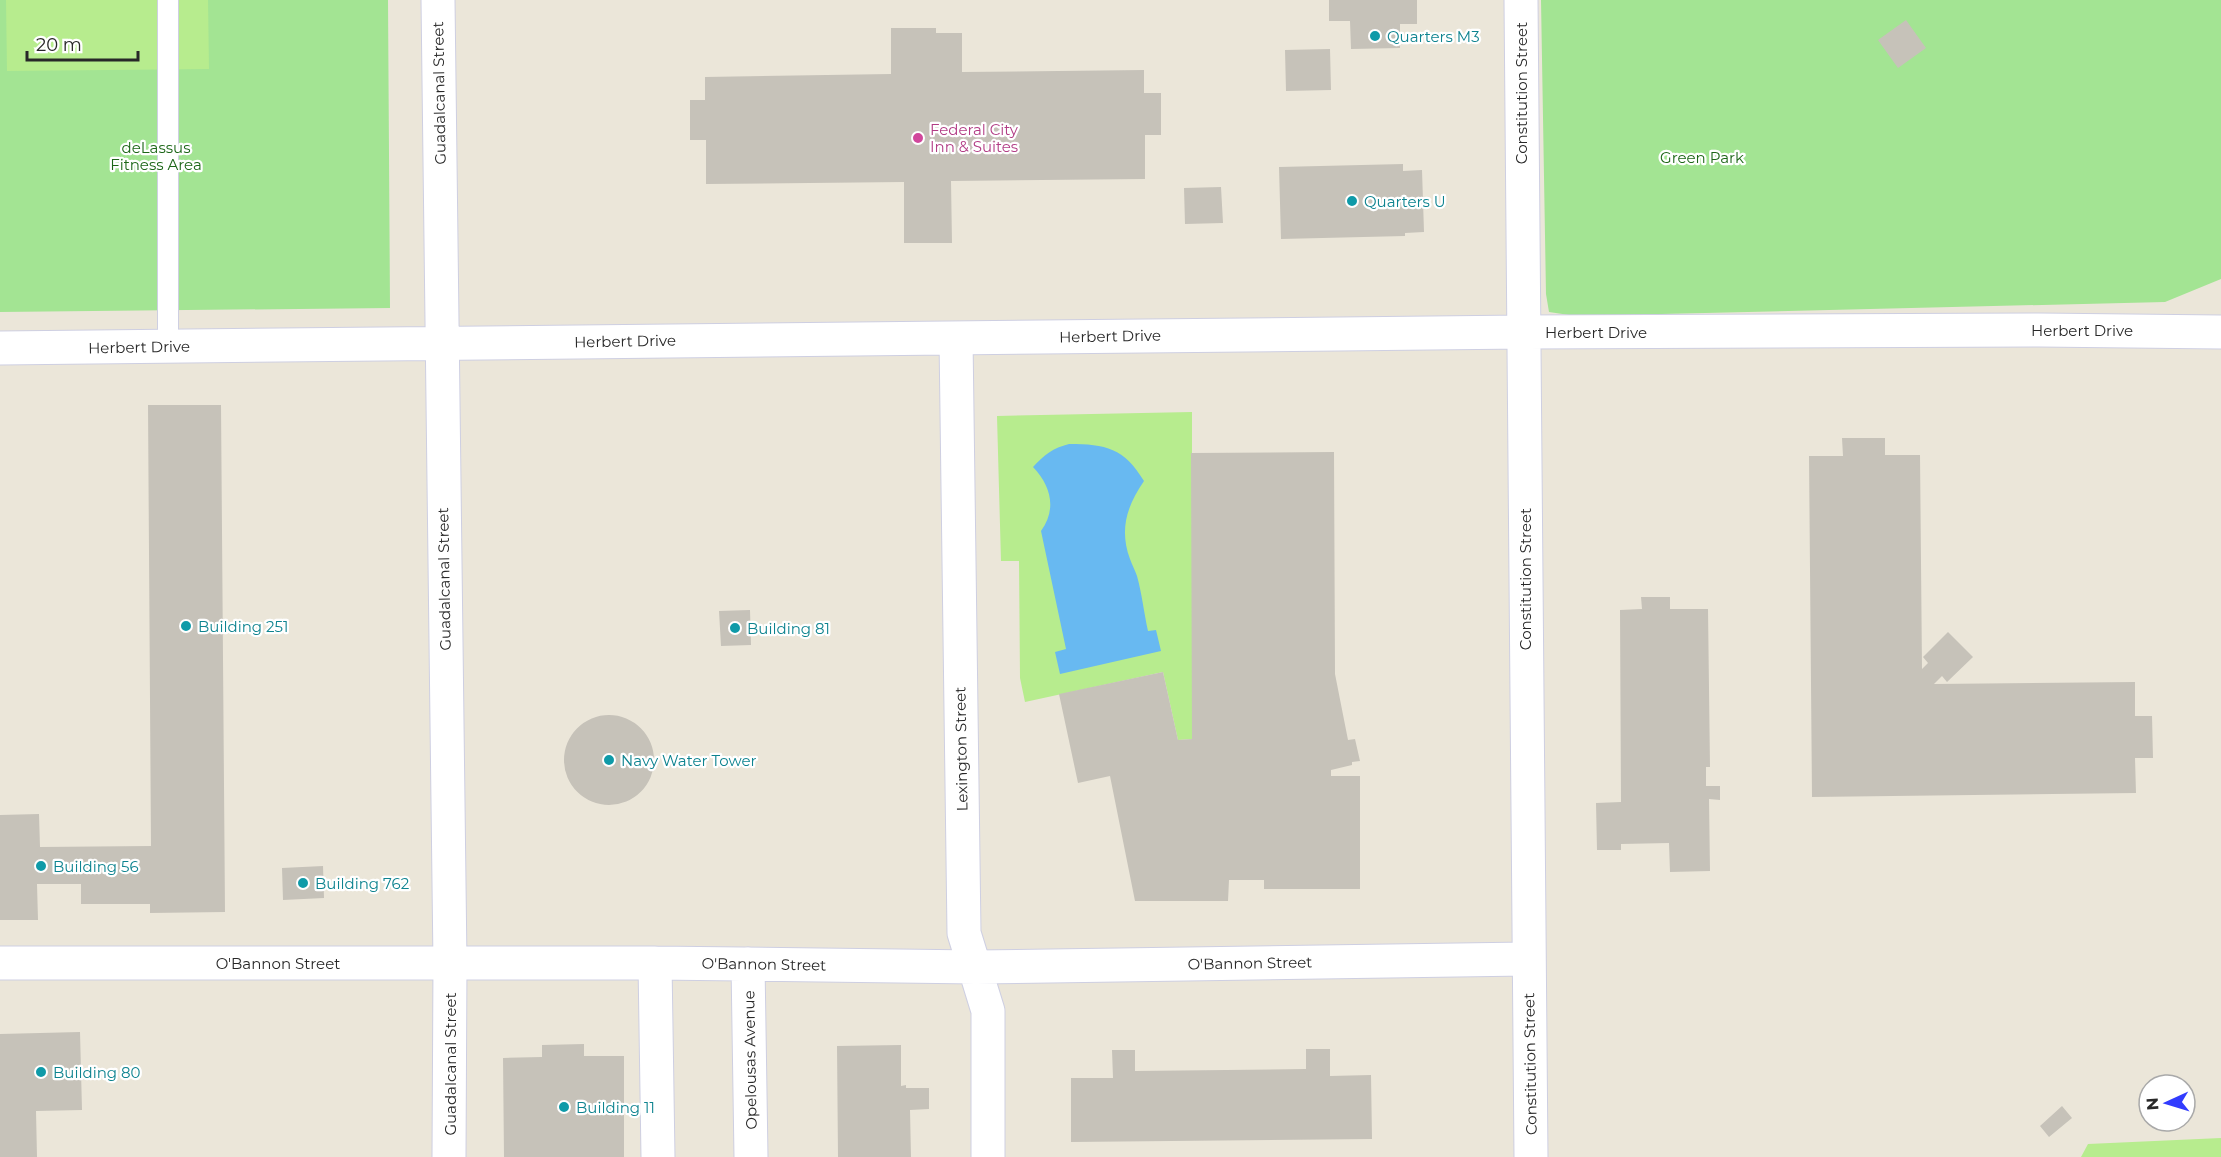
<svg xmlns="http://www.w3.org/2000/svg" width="2221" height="1157" viewBox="0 0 2221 1157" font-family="Montserrat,sans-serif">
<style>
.green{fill:#a3e493}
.pitch{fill:#b7ec8e}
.water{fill:#68b9f1}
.building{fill:#c6c2b9}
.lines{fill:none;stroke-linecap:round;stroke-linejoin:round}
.lane-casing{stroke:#cecfe2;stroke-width:22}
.street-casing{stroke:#cecfe2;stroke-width:35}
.lane{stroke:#fff;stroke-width:20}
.street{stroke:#fff;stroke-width:33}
.culture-dot{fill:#0f9aa8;stroke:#fff;stroke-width:2}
.hotel-dot{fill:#d1479c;stroke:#fff;stroke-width:2}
.labels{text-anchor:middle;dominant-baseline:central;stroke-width:4.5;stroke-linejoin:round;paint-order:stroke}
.culture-label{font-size:15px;fill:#0d838f;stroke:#fff;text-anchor:start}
.street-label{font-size:15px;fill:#282828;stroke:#fff}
.hotel-label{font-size:15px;fill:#b23c85;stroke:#fff;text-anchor:start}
.park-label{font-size:15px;fill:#1c6617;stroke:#fff}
</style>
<rect width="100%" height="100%" fill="#ebe6d9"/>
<path class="green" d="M0,0H388L390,308L0,312Z
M1541,0H2221V279L2165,302L1576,316L1549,312L1546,294Z"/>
<path class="pitch" d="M6,0H208L209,69L7,71Z
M1192,412V739L1178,740L1163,672L1025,702L1020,678L1019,561H1001L997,416Z
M2221,1138V1157H2081L2088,1144Z"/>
<path class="water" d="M1069,444C1106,444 1124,448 1144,481C1127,506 1119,529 1130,559C1132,565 1135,570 1137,576C1142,594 1144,613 1148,631L1156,630L1161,651L1060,674L1055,652L1066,649L1041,531C1057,509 1051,486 1033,467C1044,455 1053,448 1069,444Z"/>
<path class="building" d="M1329,0H1417V24H1400V48L1351,49L1350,21H1329Z
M1906,20L1926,48L1898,68L1878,40Z
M891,28H936V33H962V72L1144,70V93H1161V135H1145V179L951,181L952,243H904V182L706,184V140H690V100H705V77L891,74Z
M1330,49L1331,90L1286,91L1285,50Z
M1403,164V171L1422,170L1424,232L1405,233V236L1281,239L1279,167Z
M1221,187L1223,223L1185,224L1184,188Z
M148,405H221L225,912L150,913V904H81V884H37L38,920H0V815L39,814L40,847L151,846Z
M1842,438H1885V455H1920L1922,669L1928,663L1923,657L1948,632L1973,657L1947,682L1942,676L1934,684L2135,682V716H2152L2153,758H2135L2136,793L1812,797L1809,456H1843Z
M1334,452L1335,674L1348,740L1355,739L1360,761L1352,762V765L1331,770V776H1360V889H1264V880H1229L1228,901H1135L1110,776L1078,783L1059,694L1163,672L1178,740L1192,739L1191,453Z
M1641,597H1670V609H1708L1710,767H1706V786H1720V800L1709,799L1710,871L1670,872L1669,843L1621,844V850H1597L1596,803L1621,802L1620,610L1642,609Z
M750,610L751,645L721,646L719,611Z
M564 760a45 45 0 1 1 90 0a45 45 0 1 1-90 0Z
M323,866L324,898L283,900L282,868Z
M80,1032L82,1110L36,1111L37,1157H0V1034Z
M584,1044V1056H624V1157H504L503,1058L542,1057V1045Z
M901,1045V1086L906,1085V1088H929V1109L910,1110L911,1157H838L837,1046Z
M1306,1049H1330V1076L1371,1075L1372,1139L1071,1142V1078H1113L1112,1050H1135V1071L1306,1069Z
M2062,1106L2072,1118L2049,1137L2040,1126Z"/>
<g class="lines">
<defs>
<path id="lane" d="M168,0V347"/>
<path id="street" d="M438,0L450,963L449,1157
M1521,0L1531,1157
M956,338L964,933L988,1011V1157
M0,348L1523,332L2039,330L2221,332
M0,963H655L976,967L1529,959
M655,963L658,1157
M748,964L751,1157"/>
</defs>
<use href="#lane" class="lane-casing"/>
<use href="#street" class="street-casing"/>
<use href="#lane" class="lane"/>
<use href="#street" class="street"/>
</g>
<g class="culture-dot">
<circle cx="1375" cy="36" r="6"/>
<circle cx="1352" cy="201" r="6"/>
<circle cx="186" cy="626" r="6"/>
<circle cx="735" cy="628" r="6"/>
<circle cx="609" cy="760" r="6"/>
<circle cx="41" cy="866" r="6"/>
<circle cx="303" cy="883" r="6"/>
<circle cx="41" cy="1072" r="6"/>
<circle cx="564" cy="1107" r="6"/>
</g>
<circle class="hotel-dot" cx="918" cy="138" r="6"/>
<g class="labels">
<g class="culture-label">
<text x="1387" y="36">Quarters M3</text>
<text x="1364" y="201">Quarters U</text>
<text x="198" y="626">Building 251</text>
<text x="747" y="628">Building 81</text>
<text x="621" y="760">Navy Water Tower</text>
<text x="53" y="866">Building 56</text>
<text x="315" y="883">Building 762</text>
<text x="53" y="1072">Building 80</text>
<text x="576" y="1107">Building 11</text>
</g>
<g class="street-label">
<text transform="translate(439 93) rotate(-91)">Guadalcanal Street</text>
<text transform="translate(1521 93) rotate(-90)">Constitution Street</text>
<text x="2082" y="330">Herbert Drive</text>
<text x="1596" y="332">Herbert Drive</text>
<text transform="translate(1110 336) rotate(-1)">Herbert Drive</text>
<text transform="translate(625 341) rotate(-1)">Herbert Drive</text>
<text transform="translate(139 347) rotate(-1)">Herbert Drive</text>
<text transform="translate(444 579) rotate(-91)">Guadalcanal Street</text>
<text transform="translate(1525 579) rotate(-90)">Constitution Street</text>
<text transform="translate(961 749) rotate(-91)">Lexington Street</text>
<text x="278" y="963">O'Bannon Street</text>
<text transform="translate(1250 963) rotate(-1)">O'Bannon Street</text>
<text transform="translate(764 964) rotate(1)">O'Bannon Street</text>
<text transform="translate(750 1060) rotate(-91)">Opelousas Avenue</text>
<text transform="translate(450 1064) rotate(-90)">Guadalcanal Street</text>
<text transform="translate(1530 1064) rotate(-91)">Constitution Street</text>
</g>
<g class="hotel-label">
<text x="930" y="129">Federal City<tspan x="930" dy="17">Inn &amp; Suites</tspan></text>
</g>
<g class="park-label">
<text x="156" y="147">deLassus<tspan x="156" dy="17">Fitness Area</tspan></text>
<text x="1702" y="157">Green Park</text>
</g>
</g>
<g transform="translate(2167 1103) rotate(266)"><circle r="28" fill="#ffffff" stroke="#a9a9a9" stroke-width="1.5"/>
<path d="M0-4.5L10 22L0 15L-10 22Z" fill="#323cfe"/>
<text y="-9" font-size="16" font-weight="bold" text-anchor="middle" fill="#282828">N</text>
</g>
<path d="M27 51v9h111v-9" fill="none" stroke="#282828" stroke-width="3"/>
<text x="36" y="51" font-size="18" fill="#282828" stroke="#ffffff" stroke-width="4.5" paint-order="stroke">20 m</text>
</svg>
